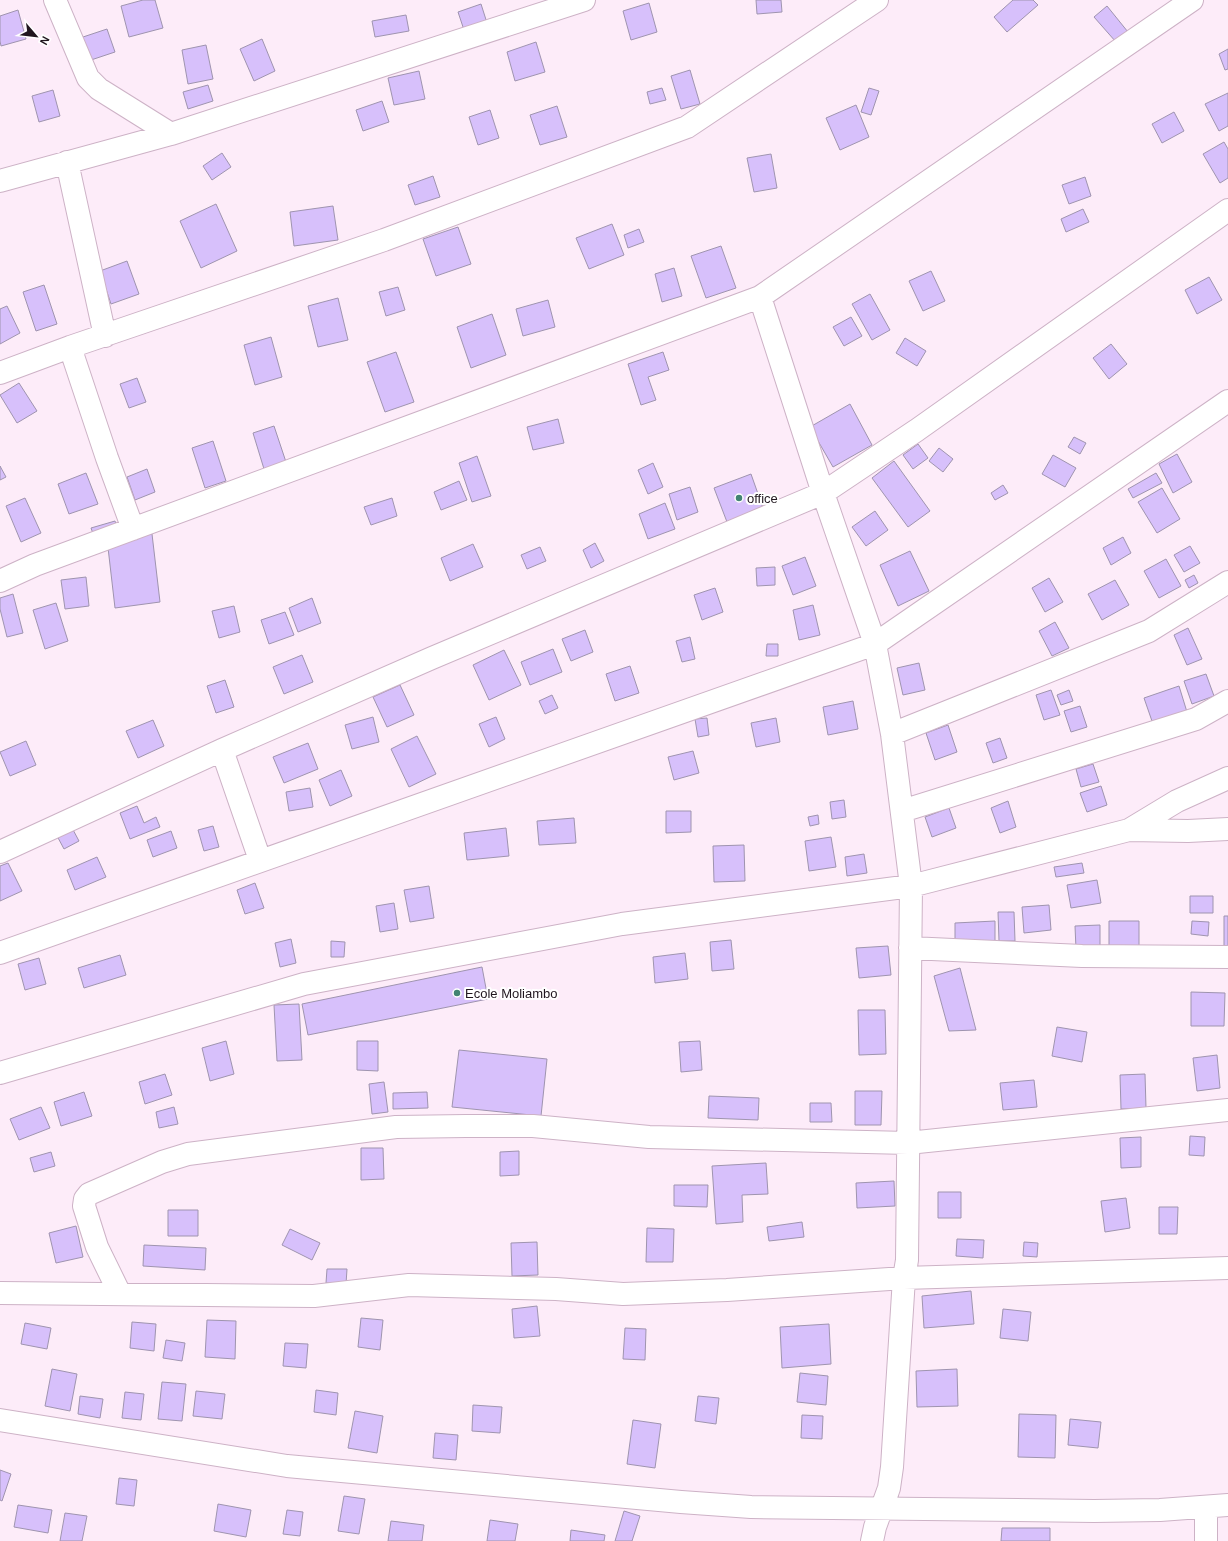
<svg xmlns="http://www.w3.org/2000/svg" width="1228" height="1541" viewBox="0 0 1228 1541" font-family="Helvetica,sans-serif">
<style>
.building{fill:#d7c0fb;stroke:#9f94af}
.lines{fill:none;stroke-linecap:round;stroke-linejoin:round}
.street-casing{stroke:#cdb2c6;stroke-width:24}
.street{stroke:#fff;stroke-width:22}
.poi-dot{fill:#428373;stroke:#fff;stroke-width:1.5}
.labels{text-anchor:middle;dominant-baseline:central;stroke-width:4;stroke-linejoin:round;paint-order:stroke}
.poi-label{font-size:13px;fill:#20161e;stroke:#fff;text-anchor:start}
</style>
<rect width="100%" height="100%" fill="#fdecf9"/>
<path class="building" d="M143,0H155L163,28L129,37L121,6Z
M756,0H781L782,12L757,14Z
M1013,0H1033L1038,5L1007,32L994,17Z
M649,3L657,32L631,40L623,11Z
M481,4L488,26L465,33L458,12Z
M1107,6L1128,32L1116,42L1094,17Z
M18,10L26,39L1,46L0,41V16Z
M406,15L409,31L375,37L372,21Z
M107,29L115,52L85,62L77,39Z
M262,39L275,71L254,81L240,49Z
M536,42L545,72L515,81L507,52Z
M206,45L213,79L188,84L182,50Z
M1228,49V69L1225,70L1219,54Z
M690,70L700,104L681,109L671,76Z
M419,71L425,99L394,105L388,78Z
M208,85L213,101L188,109L183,92Z
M662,88L666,100L650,104L647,92Z
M869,88L879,91L871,115L861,112Z
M53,90L60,116L39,122L32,96Z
M1228,93V126L1219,131L1205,104Z
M382,101L389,122L363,131L356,110Z
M856,105L869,137L840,150L826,118Z
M557,106L567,137L540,145L530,115Z
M490,110L499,138L478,145L469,117Z
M1174,112L1184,131L1162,143L1152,124Z
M1224,142L1228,149V178L1220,183L1203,154Z
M222,153L231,167L212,180L203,166Z
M771,154L777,188L754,192L747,158Z
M433,176L440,197L415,205L408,185Z
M1085,177L1091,196L1069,204L1062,185Z
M216,204L237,251L201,268L180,221Z
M333,206L338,240L294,246L290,212Z
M1083,209L1089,222L1066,232L1061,219Z
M612,224L624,255L589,269L576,238Z
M458,227L471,264L436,276L423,239Z
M639,229L644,242L628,248L624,235Z
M721,246L736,288L706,298L691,256Z
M127,261L139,294L111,304L100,271Z
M674,268L682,296L662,302L655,274Z
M931,271L945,301L923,311L909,281Z
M1209,277L1222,300L1197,314L1185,290Z
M44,285L57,324L36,331L23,292Z
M398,287L405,310L386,316L379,292Z
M870,294L890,330L872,340L852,304Z
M338,298L348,340L318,347L308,306Z
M548,300L555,327L523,336L516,309Z
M7,306L20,333L0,344V309Z
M492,314L506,355L471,368L457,327Z
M851,317L862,336L844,346L833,327Z
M271,337L282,377L255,385L244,345Z
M905,338L926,351L917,366L896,353Z
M1111,344L1127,364L1109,379L1093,358Z
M396,352L414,402L385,412L367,362Z
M663,352L669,370L648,377L656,400L641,405L628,364Z
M137,378L146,402L129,408L120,384Z
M19,383L37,411L17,423L0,395Z
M850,404L872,445L833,467L810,427Z
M558,419L564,443L533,450L527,427Z
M274,426L286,462L264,469L253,433Z
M1074,437L1086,443L1080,454L1068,447Z
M213,441L226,481L205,488L192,448Z
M918,444L928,458L913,469L903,455Z
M939,448L953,459L943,472L929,461Z
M1177,454L1192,482L1173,493L1159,464Z
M1053,455L1076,468L1065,487L1042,474Z
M477,456L491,496L472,502L459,463Z
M894,461L930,511L908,527L872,478Z
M653,463L663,487L648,494L638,470Z
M0,466L6,477L0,480Z
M147,469L155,492L135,500L127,477Z
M86,473L98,504L69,514L58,484Z
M1156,473L1162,483L1133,498L1128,489Z
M751,474L763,508L727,522L714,488Z
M459,481L467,500L441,510L434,492Z
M1003,485L1008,493L995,500L991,493Z
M690,487L698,512L677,520L669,494Z
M1162,488L1180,519L1157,533L1138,502Z
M25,498L41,533L21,542L6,506Z
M392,498L397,516L371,525L364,507Z
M665,503L675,529L648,539L639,514Z
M875,511L888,530L866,546L852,527Z
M115,521L118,531L95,539L91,528Z
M152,534L160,602L115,608L107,539Z
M1123,537L1131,553L1111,565L1103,548Z
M595,543L604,561L591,568L583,550Z
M473,544L483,567L450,581L441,558Z
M1190,546L1200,563L1184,572L1174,555Z
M540,547L546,561L527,569L521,555Z
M910,551L929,591L898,606L880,565Z
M805,557L816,586L793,595L782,566Z
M1166,559L1181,586L1159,598L1144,571Z
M775,567V585L757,586L756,568Z
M1194,575L1198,583L1189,588L1185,580Z
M86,577L89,606L65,609L61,580Z
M1049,578L1063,602L1045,612L1032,588Z
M1115,580L1129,605L1102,620L1088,594Z
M715,588L723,612L702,620L694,595Z
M13,594L23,633L7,637L0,609V598Z
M312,598L321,623L298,632L289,608Z
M56,603L68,641L45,649L33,610Z
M813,605L820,635L799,640L793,610Z
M234,606L240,632L219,638L212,611Z
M285,612L294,635L269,644L261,620Z
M1055,622L1069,648L1052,656L1039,631Z
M1188,628L1202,659L1187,665L1174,635Z
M585,630L593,652L571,661L562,639Z
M690,637L695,659L682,662L676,641Z
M767,644H778V656H766Z
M553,649L562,672L530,685L521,662Z
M504,650L521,685L489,700L473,665Z
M302,655L313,682L284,694L273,667Z
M919,663L925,690L903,695L897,668Z
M630,666L639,693L615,701L606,674Z
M1206,674L1214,696L1192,704L1184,681Z
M225,680L234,707L216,713L207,686Z
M400,685L414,715L387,727L373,697Z
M1179,686L1187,712L1153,724L1144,698Z
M1051,690L1060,715L1044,720L1036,695Z
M1069,690L1073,701L1061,705L1057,695Z
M552,695L558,708L545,714L539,701Z
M853,701L858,729L828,735L823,707Z
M1080,706L1087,727L1071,732L1064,711Z
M373,717L379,742L352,749L345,725Z
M496,717L505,739L489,747L479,724Z
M707,718L709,735L698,737L695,719Z
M776,718L780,742L756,747L751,723Z
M153,720L164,746L138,758L126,731Z
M948,725L957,752L935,760L926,733Z
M417,736L436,774L409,787L391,749Z
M1000,738L1007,758L993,763L986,743Z
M26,741L36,765L10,776L0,752Z
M308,743L318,769L284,783L273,757Z
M693,751L699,773L674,780L668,757Z
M1093,764L1099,782L1081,787L1076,769Z
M341,770L352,796L330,806L319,780Z
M1101,786L1107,805L1087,812L1080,793Z
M310,788L313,807L289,811L286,792Z
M844,800L846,817L832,819L830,802Z
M1008,801L1016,827L1000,833L991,808Z
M137,806L144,823L156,817L160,827L130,839L120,813Z
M949,808L956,828L932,837L925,817Z
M666,811H691V832L666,833Z
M818,815L819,824L810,826L808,817Z
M574,818L576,843L539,845L537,821Z
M71,826L79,841L64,849L56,834Z
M213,826L219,847L204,851L198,830Z
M506,828L509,856L467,860L464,833Z
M171,831L177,848L153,857L147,840Z
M831,837L836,867L809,871L805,841Z
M744,845L745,881L714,882L713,846Z
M864,854L867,873L847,876L845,857Z
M97,857L106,877L75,890L67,870Z
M8,863L22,891L0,901V866Z
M1082,863L1084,873L1056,877L1054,867Z
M1097,880L1101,903L1071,908L1067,885Z
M255,883L264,908L245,914L237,890Z
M429,886L434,918L410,922L404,890Z
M1190,896H1213V913H1190Z
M394,903L398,929L380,932L376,906Z
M1049,905L1051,930L1024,933L1022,907Z
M998,912H1014L1015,941H999Z
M1224,916H1228V950H1224Z
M995,921V942L955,943V923Z
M1109,921H1139V949H1109Z
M1192,921L1209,922L1208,936L1191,934Z
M1100,925V948L1076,949L1075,926Z
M291,939L296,963L280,967L275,943Z
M731,940L734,969L712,971L710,942Z
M331,941L345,942L344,957H331Z
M888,946L891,975L859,978L856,948Z
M685,953L688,979L655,983L653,957Z
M120,955L126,975L84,988L78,968Z
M39,958L46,984L25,990L18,964Z
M482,967L488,999L308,1035L302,1004Z
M960,968L976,1030L949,1031L934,976Z
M1191,992L1225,993L1224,1026H1191Z
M299,1004L302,1060L277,1061L274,1005Z
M858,1010H885L886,1054L859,1055Z
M1057,1027L1087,1032L1082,1062L1052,1056Z
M226,1041L234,1074L210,1081L202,1048Z
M357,1041H378V1071L357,1070Z
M700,1041L702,1070L681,1072L679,1042Z
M459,1050L547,1059L541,1116L452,1107Z
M1217,1055L1220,1088L1197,1091L1193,1058Z
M165,1074L172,1095L145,1104L139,1082Z
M1145,1074L1146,1108L1121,1109L1120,1075Z
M1034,1080L1037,1107L1003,1110L1000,1083Z
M384,1082L388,1112L372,1114L369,1084Z
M855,1091H882L881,1125H855Z
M84,1092L92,1116L61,1126L54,1102Z
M427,1092L428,1108L393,1109V1093Z
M709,1096L759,1098L758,1120L708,1118Z
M810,1103H831L832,1122H810Z
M41,1107L50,1128L19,1140L10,1119Z
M174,1107L178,1124L159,1128L156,1112Z
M1190,1136L1205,1137L1204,1156L1189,1155Z
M1141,1137V1167L1121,1168L1120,1138Z
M361,1148H383L384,1179L361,1180Z
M519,1151V1175L500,1176V1152Z
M51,1152L55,1166L34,1172L30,1158Z
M766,1163L768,1194L742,1195L743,1222L716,1224L712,1166Z
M894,1181L895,1206L857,1208L856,1183Z
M674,1185H708L707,1207L674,1206Z
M938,1192H961V1218H938Z
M1126,1198L1130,1228L1105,1232L1101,1201Z
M1159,1207H1178L1177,1234H1159Z
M168,1210H198V1236H168Z
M802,1222L804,1237L769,1241L767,1227Z
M76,1226L83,1257L56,1263L49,1233Z
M647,1228L674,1229L673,1262H646Z
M290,1229L320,1243L312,1260L282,1245Z
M957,1239L984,1240L983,1258L956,1256Z
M537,1242L538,1275L512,1276L511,1243Z
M1024,1242L1038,1243L1037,1257L1023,1256Z
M144,1245L206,1248L205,1270L143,1266Z
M327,1269H347L346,1284L326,1283Z
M971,1291L974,1324L924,1328L922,1296Z
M537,1306L540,1336L514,1338L512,1309Z
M1003,1309L1031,1312L1028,1341L1000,1338Z
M361,1318L383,1320L380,1350L358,1347Z
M207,1320L236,1321L235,1359L205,1357Z
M132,1322L156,1324L154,1351L130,1348Z
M25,1323L51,1328L47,1349L21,1344Z
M829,1324L831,1364L782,1368L780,1327Z
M625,1328L646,1329L645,1360L623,1359Z
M166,1340L185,1343L182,1361L163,1358Z
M285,1343L308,1344L306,1368L283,1366Z
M52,1369L77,1374L70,1411L45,1406Z
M957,1369L958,1406L917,1407L916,1371Z
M800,1373L828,1376L826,1405L797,1402Z
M162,1382L186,1384L182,1421L158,1419Z
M316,1390L338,1393L336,1415L314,1412Z
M196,1391L225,1394L222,1419L193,1416Z
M125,1392L144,1394L141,1420L122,1418Z
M80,1396L103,1399L100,1418L78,1414Z
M698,1396L719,1398L716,1424L695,1421Z
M473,1405L502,1407L500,1433L472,1431Z
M355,1411L383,1416L377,1453L348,1448Z
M1019,1414L1056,1415L1055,1458L1018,1457Z
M802,1415L823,1416L822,1439L801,1438Z
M1070,1419L1101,1422L1098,1448L1068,1445Z
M633,1420L661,1424L655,1468L627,1464Z
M435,1433L458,1435L456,1460L433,1458Z
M0,1470L11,1474L2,1501L0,1500Z
M119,1478L137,1480L134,1506L116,1504Z
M344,1496L365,1499L359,1534L338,1531Z
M218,1504L251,1510L246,1537L214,1531Z
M18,1505L52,1510L48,1533L14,1527Z
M287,1510L303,1512L300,1536L283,1534Z
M624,1511L640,1516L632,1541H615Z
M65,1513L87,1516L82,1541H60Z
M490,1520L518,1524L515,1541H487Z
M391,1521L424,1525L422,1541H388Z
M1002,1528H1050V1541H1001Z
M571,1530L605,1535L604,1541H570Z"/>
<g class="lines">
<defs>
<path id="street" d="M55,0L88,78L99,89L171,134
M67,162L105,336
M0,181L171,134L584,0
M760,297L823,493L875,644L892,734L911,886L907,1260L904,1278L892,1467L889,1488L875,1527L872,1541
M70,347L107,458L133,529
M0,373L70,347L384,240L687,127L877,0
M0,581L35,565L760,297L1192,0
M892,734L1149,631L1228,582
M222,750L260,860
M902,811L1196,719L1228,701
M1129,830L1188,831L1228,829
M0,852L222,750L432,658L823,493L917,430L1228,210
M910,948L1082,956L1228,957
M0,953L875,644L1228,401
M0,1073L304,984L622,924L911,886L1129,830L1177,801L1228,778
M0,1293L314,1296L409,1285L556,1289L623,1294L727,1290L904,1278L1228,1268
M120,1294L97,1247L84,1206L85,1199L89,1194L162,1162L188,1154L396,1127L466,1126H533L649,1137L908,1143L1228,1110
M0,1420L287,1466L681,1502L751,1507L1094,1511L1160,1510L1228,1505
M1206,1541V1507"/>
</defs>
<use href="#street" class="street-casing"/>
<use href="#street" class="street"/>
</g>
<g class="poi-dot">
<circle cx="739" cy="498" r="4"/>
<circle cx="457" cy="993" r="4"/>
</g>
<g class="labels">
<g class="poi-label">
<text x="747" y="498">office</text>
<text x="465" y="993">Ecole Moliambo</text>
</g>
</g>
<g transform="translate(36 36) rotate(118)" stroke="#ffffff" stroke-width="3" paint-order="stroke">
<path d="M0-3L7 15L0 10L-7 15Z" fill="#20161e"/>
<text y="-6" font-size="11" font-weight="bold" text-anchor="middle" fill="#20161e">N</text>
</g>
</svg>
